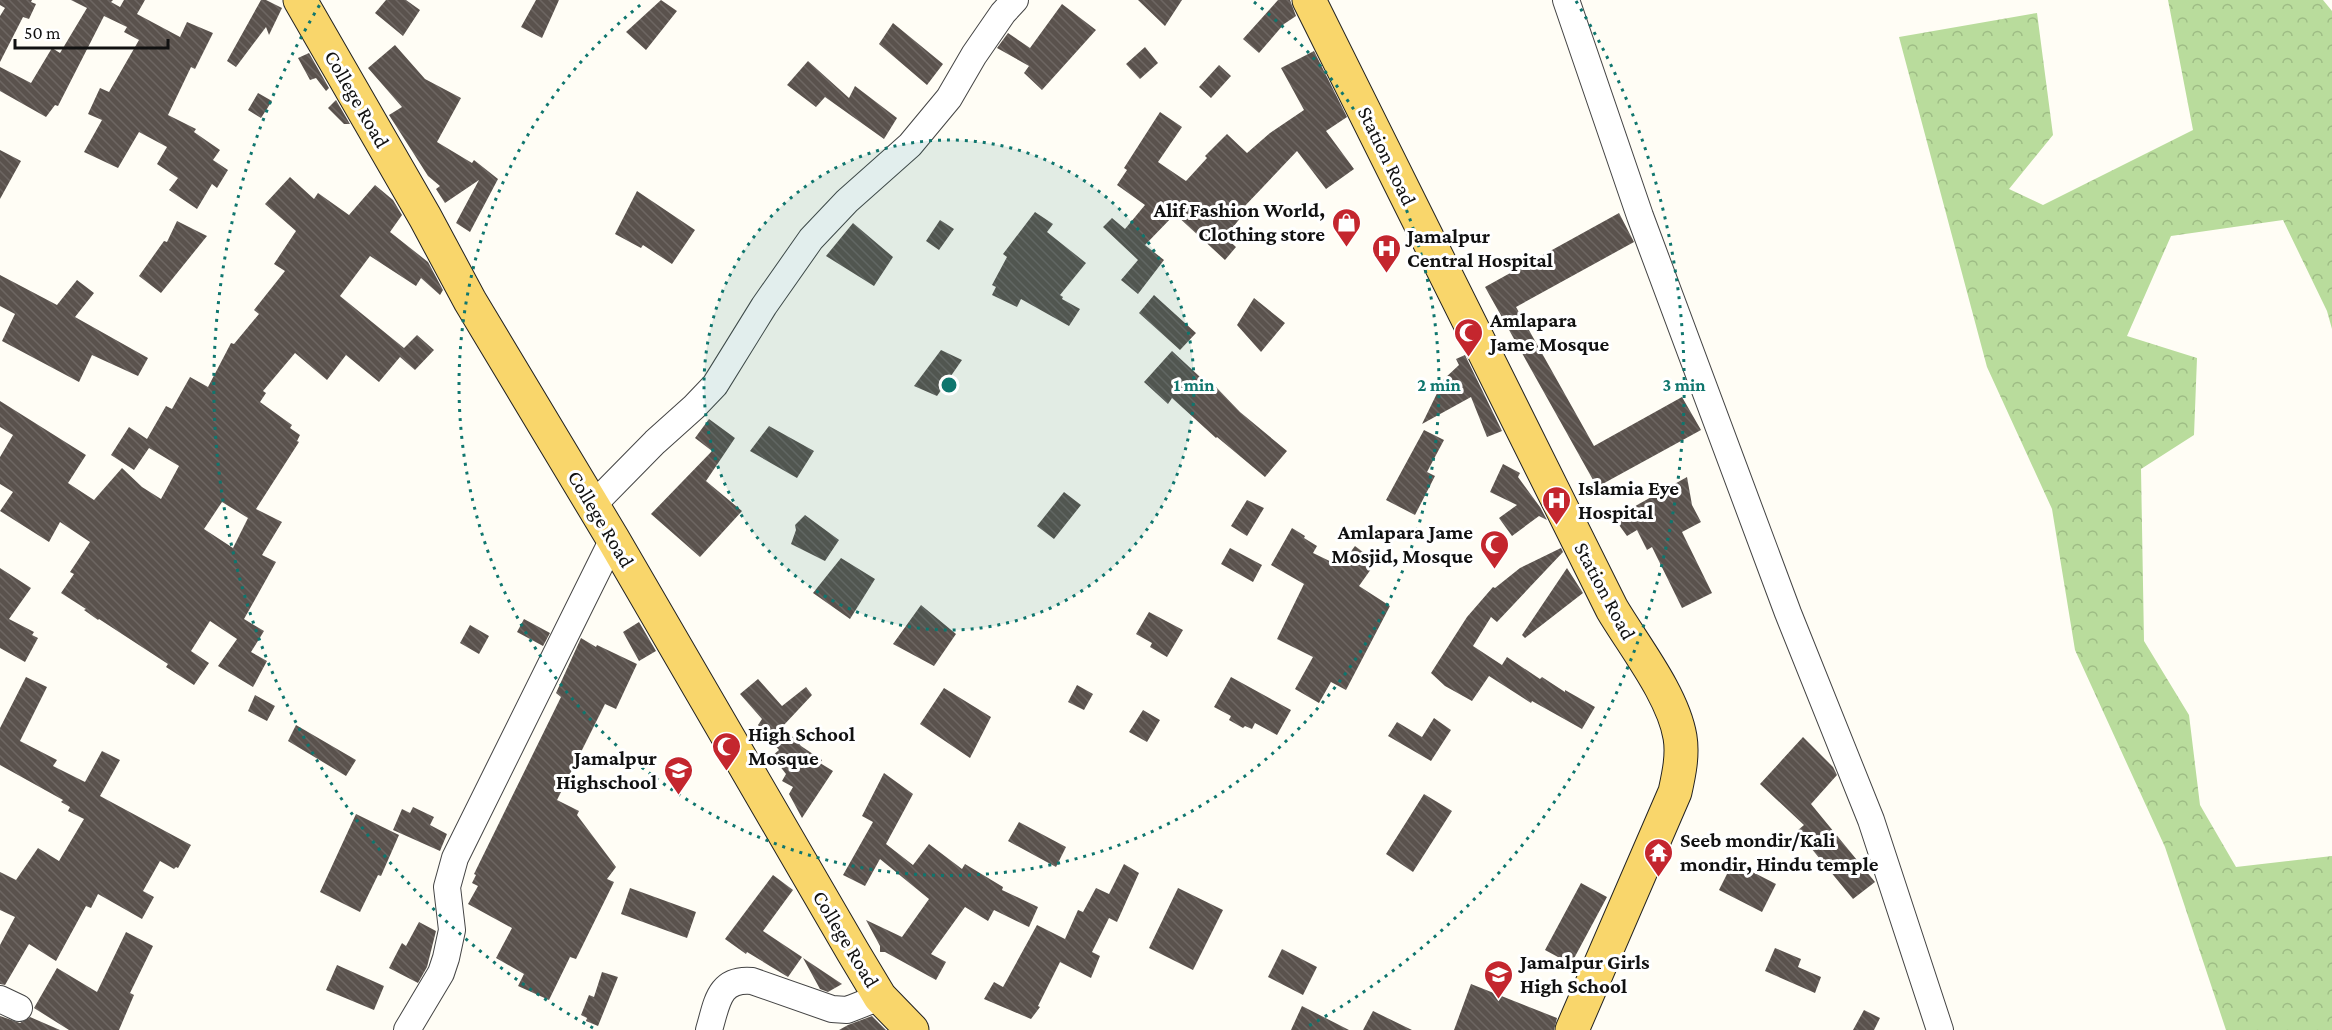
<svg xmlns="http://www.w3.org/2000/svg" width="2332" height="1030" viewBox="0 0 2332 1030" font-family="'Crimson Pro',serif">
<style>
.forest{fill:url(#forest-crowns)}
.building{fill:url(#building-back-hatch);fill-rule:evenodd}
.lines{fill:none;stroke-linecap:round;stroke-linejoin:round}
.minor-casing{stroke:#444;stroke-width:28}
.major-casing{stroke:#222;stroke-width:35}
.minor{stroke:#fff;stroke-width:26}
.major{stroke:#f9d66b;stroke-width:33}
.ring{fill:none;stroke:#0f766e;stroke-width:3;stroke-dasharray:3 6}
.labels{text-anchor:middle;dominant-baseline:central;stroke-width:6;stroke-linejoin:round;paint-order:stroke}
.street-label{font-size:21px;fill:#111;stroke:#fff}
.poi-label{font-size:21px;font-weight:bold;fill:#111;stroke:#fff;text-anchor:start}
.centre{fill:#0f766e;stroke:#fff;stroke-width:3}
.ring-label{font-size:18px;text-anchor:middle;font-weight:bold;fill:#0f766e;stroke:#fff;stroke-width:6;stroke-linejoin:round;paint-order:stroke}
</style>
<defs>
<pattern id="forest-crowns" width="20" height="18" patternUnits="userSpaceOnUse" patternTransform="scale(1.5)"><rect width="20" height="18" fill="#b9dc9c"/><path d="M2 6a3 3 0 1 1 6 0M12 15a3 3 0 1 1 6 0" fill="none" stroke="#9ebc85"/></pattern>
<pattern id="building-back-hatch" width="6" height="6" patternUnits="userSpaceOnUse" patternTransform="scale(1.5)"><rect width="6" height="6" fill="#5a524d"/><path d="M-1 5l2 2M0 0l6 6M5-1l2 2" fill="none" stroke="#6d6662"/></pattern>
</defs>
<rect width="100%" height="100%" fill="#fffdf5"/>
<path class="forest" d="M2168,0H2323L2332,11V329L2327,311L2283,220L2171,236L2127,336L2197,358L2194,435L2141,469L2144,641L2189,715L2200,805L2236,867L2332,856V1030H2226L2165,847L2075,650L2052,509L1987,367L1899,37L2037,13L2053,135L2009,189L2043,205L2193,130Z"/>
<path class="building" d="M0,0H32L31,2L36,4L29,19L23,17L0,62V16L5,8L0,5Z
M71,0H113L111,2L120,7L124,0H145L137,14L180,37L187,22L213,33L195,69L191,67L168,115L196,129L194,132L220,150L213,160L228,170L217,188L212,184L197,209L169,190L178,178L157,164L167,147L139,132L118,168L84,152L102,120L88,114L100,88L109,92L139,40L124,32L127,27L104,16L58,106L55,105L46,117L0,91V67L31,83L52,48L60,53L87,8Z
M261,0H266L282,8L269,35L266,27L236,67L227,61Z
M386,0H406L420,10L403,36L375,13Z
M536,0H559L542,38L521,27Z
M661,0L677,11L646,50L626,32Z
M1138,0H1182L1165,26Z
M1278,0H1290L1296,16L1284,24L1259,53L1243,39Z
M1062,4L1096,30L1042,90L1024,73L1029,66L997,48L1008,33L1030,48Z
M893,23L943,64L927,85L879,44Z
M395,45L425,79L461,98L437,142L472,163L474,160L498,179L470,232L456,223L479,180L445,203L436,189L440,186L428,176L389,115L402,107L368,68Z
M1145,47L1158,63L1140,79L1126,64Z
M1314,51L1347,117L1326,131L1354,169L1326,189L1297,151L1243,208L1246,211L1225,237L1236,247L1225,260L1175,214L1145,245L1164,260L1138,294L1121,280L1138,260L1103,227L1112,218L1125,229L1145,205L1117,185L1127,170L1124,168L1160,112L1182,127L1158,162L1186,181L1207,158L1205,156L1227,134L1247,153L1270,133L1304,110L1281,68Z
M309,53L329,88L326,91L316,78L310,80L298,58Z
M808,61L849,98L855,86L897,118L884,139L825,97L816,107L787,85Z
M1219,65L1231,76L1211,98L1199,87Z
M258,93L272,101L261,118L248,110Z
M336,100L350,124H344L328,108Z
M0,150L21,161L0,199Z
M290,177L314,199L318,193L349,215L375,185L393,200L402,215L390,232L428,262L443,290L440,295L421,278L416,286L370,256L340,296L404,348L417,335L434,350L415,370L400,357L379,382L346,355L327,380L295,353L263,391L266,393L260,402L292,425L290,428L300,435L297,441L299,442L256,509L282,522L262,555L276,562L244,619L264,631L251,652L267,661L253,687L218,666L237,639L210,621L191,651L209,663L194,685L166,667L168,664L99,619L98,620L84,610L86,609L61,593L74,574L70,572L90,542L60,522L49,542L0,511L13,492L0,484V457L13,435L0,427V401L86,455L68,483L94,500L122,468L142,487L161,499L179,466L149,448L134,470L111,455L129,427L147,439L166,406L172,409L190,377L208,387L231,343L234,344L259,314L254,310L285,271L274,264L296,231L265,204ZM222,502L248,518L233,548L204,529Z
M637,191L695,230L672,264L643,245L641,248L615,234Z
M1035,212L1053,224L1047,232L1086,263L1060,295L1063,297L1062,299L1080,309L1069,326L1021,299L1017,307L992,295L996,287L992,285L1007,257L1003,254Z
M1619,213L1634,242L1516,307L1594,446L1682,397L1701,430L1597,487L1485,287Z
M940,220L954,229L939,250L926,241Z
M177,221L207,236L161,293L139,276L164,241L167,242Z
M853,223L893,257L874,286L826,256Z
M0,275L57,305L77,280L94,293L75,317L148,358L138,376L92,355L79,382L2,341L15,314L0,306Z
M1154,295L1196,333L1180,350L1139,313Z
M1254,298L1285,323L1261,352L1237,325Z
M941,350L962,360L937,396L914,386Z
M1172,351L1213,389L1215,386L1240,412L1287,451L1265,477L1217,437L1216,438L1172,398L1168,404L1144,382Z
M1465,355L1502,431L1487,437L1471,397L1422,424L1444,379L1459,365L1456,359Z
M709,419L735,438L706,481L742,511L700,557L651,514L712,451L695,438Z
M769,426L814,451L797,478L750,451Z
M1424,430L1444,440L1427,472L1435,476L1415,515L1386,500Z
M1503,464L1520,473L1518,477L1540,507L1547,520L1539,516L1512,536L1499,518L1517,505L1490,492Z
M1687,477L1692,505L1701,522L1682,532L1712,593L1682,608L1652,547L1647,550L1637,530L1627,536L1614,518Z
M1064,492L1081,505L1054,539L1037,526Z
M1247,500L1264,508L1247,536L1231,526Z
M805,515L839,540L825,561L791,544L796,530L795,525Z
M1292,528L1305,536L1304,538L1317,546L1313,553L1340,566L1355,546L1376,562L1359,586L1390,606L1346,690L1331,682L1319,703L1295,689L1313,657L1277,639L1304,584L1271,565Z
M1230,548L1262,565L1253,582L1221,564Z
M1561,548L1563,552L1497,622L1491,617L1473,646L1502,665L1507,657L1540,679L1542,677L1565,692V690L1595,707L1582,729L1532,701L1531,703L1489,676L1472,701L1445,686L1431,673L1467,617L1493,587L1495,588L1520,568Z
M841,558L875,579L850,619L813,593Z
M0,568L31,588L9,619L34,632L32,635L38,638L25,662L0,648Z
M1567,568L1583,593L1525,638L1522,635Z
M921,605L956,634L934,666L893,644Z
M1149,612L1183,630L1167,657L1150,647L1152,643L1136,634Z
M524,619L550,633L543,646L517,632Z
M639,622L656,651L639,661L623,632Z
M470,625L489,636L479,654L460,643Z
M581,638L596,647L597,645L637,664L616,709L605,704L557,800L579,811L577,815L616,867L607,879L614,882L576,959L570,957L549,1000L518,986L524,974L496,958L512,928L468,904L478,886L472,883L476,875L474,874L561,697L556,693Z
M26,677L47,687L20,741L57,760L53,766L85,782L102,751L120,760L100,796L191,845L178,868L176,867L174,869L160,861L143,891L154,897L142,919L98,894L91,908L86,906L56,961L29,944L5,985L0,984V945L15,917L0,910V872L16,880L38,848L59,861L84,819L68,811L70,807L61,802L63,800L0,765V728Z
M1231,677L1291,710L1277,735L1255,723L1252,729L1245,726L1243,728L1229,720L1231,716L1214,707Z
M758,679L782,706L806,687L812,695L783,726L801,746L822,760L820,763L833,771L802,818L789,794L793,787L782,781L786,774L772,756L779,750L758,725L762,719L740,694Z
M1077,685L1093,694L1084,710L1068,702Z
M944,688L991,717L970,758L920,724Z
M255,695L275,706L267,721L248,711Z
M1143,710L1160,720L1147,742L1129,732Z
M1434,718L1451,730L1431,761L1388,736L1397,722L1422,737Z
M296,725L356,760L346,776L288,741Z
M1803,737L1833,767L1837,775L1811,804L1875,882L1853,899L1797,831L1804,825L1760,784Z
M884,773L913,794L886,844L913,865L929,844L962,869L965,864L1003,887L1002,890L1038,907L1029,927L994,910L988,921L965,907L931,954L946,962L936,980L885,952H880V946L866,920L902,937L929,899L880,859L865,886L843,875L873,822L862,816Z
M1424,794L1452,811L1413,872L1386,854Z
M413,807L434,817L430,825L447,834L440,851L393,830L402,809L410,813Z
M356,814L399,835L381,876L378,875L360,912L320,892Z
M1019,822L1066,847L1056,867L1008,841Z
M1733,862L1776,884L1762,912L1719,890Z
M1124,864L1139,873L1117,922L1109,918L1092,952L1100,956L1091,978L1060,962L1038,1006L1040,1007L1031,1019L984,999L994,982L1003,987L1037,925L1065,939L1078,910L1083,912L1096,888L1109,894Z
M773,875L793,890L763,931L802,957L788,977L747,952L746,954L725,939Z
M1581,883L1607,897L1571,964L1545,950Z
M630,888L696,912L687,938L621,914Z
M1178,888L1223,910L1193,970L1149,948Z
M419,922L436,931L427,967L418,983L389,968L402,943L406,946Z
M126,932L153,946L130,993L134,995L119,1030H69L34,1008L57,968L97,992Z
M1775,948L1801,959L1798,967L1821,977L1815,993L1765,971Z
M1282,949L1317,967L1303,995L1268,977Z
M803,958L842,984L828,992L820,989Z
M337,965L384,986L374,1010L326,990Z
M602,972L618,977L598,1026L586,1021L587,1018L581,1015L589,995L594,997Z
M1471,984L1557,1018L1554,1030H1454Z
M1302,1006L1349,1030H1291Z
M1864,1010L1880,1018L1874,1030H1853Z
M1373,1011L1412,1030H1363Z
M0,1016L20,1023L30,1017L60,1030H0Z
M872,1016L886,1030H839L848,1025Z"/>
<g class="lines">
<defs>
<path id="minor" d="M1566,0L1640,216L1788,613L1871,820L1940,1030
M593,505L655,442L694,407L715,385L764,306L811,239L847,201L910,145L949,98L974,55L1003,13L1015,0
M0,999L19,1008
M407,1030L441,973L446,958L452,930L447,887L455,858L613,539
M709,1030C717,1004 718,978 752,981L832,1009L847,1010L880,997"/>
<path id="major" d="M300,0L425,217L470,301L613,539L853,952L880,997L912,1030
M1309,0L1612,609C1634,646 1673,695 1680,737C1683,755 1679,774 1675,792L1572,1030"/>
</defs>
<use href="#minor" class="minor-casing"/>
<use href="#major" class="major-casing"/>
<use href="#minor" class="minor"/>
<use href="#major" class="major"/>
</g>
<circle cx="949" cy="385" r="245" fill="#0f766e" fill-opacity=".12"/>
<g class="ring">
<circle cx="949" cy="385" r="245"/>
<path d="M1254 2A490 490 0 1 1 644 2"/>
<path d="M593 1028A735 735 0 0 1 322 1M1576 1A735 735 0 0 1 1305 1028"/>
</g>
<defs>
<symbol id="shop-pin" viewBox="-11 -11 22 30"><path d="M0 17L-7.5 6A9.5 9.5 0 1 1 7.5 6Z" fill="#c4262e" stroke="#fff"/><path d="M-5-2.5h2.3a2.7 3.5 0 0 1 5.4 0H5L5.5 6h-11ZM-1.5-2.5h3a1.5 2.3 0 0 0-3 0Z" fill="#fff"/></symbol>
<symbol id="hospital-pin" viewBox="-11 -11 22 30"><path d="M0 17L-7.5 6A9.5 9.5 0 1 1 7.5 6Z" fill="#c4262e" stroke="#fff"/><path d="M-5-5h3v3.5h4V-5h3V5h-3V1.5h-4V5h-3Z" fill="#fff"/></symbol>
<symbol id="mosque-pin" viewBox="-11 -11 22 30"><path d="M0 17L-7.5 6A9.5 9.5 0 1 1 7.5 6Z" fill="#c4262e" stroke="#fff"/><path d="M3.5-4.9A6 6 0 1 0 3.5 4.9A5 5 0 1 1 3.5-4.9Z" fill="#fff"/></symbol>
<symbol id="school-pin" viewBox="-11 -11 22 30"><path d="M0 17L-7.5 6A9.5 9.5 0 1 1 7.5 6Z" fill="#c4262e" stroke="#fff"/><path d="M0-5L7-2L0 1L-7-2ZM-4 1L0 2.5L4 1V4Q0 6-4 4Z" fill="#fff"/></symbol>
<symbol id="temple-pin" viewBox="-11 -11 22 30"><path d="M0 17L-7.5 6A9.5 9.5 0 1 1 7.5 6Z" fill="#c4262e" stroke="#fff"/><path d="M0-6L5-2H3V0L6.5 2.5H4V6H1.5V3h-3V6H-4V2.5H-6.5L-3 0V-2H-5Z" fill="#fff"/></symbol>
</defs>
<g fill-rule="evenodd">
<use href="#shop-pin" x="1330" y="206" width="33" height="45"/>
<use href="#hospital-pin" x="1370" y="232" width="33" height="45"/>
<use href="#mosque-pin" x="1452" y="316" width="33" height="45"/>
<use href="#hospital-pin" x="1540" y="484" width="33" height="45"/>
<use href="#mosque-pin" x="1478" y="528" width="33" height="45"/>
<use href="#mosque-pin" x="710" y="730" width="33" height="45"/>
<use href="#school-pin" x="662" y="754" width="33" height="45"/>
<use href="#temple-pin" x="1642" y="836" width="33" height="45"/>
<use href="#school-pin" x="1482" y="958" width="33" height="45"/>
</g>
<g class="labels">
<g class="street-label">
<text transform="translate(357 99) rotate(60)">College Road</text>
<text transform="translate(1387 156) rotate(64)">Station Road</text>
<text transform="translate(601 519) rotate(59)">College Road</text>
<text transform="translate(1605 591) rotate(62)">Station Road</text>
<text transform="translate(846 939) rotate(59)">College Road</text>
</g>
<g class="poi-label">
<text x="1325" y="210" text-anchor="end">Alif Fashion World,<tspan x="1325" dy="24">Clothing store</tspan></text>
<text x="1407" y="236">Jamalpur<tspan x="1407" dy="24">Central Hospital</tspan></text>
<text x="1490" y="320">Amlapara<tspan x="1490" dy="24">Jame Mosque</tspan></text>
<text x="1578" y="488">Islamia Eye<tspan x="1578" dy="24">Hospital</tspan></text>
<text x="1473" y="532" text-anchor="end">Amlapara Jame<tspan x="1473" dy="24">Mosjid, Mosque</tspan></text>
<text x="748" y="734">High School<tspan x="748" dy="24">Mosque</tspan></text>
<text x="657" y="758" text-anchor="end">Jamalpur<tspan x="657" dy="24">Highschool</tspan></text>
<text x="1680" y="840">Seeb mondir/Kali<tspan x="1680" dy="24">mondir, Hindu temple</tspan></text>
<text x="1520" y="962">Jamalpur Girls<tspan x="1520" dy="24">High School</tspan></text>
</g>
</g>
<circle cx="949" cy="385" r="9" class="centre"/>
<g class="ring-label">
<text x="1194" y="391">1 min</text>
<text x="1439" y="391">2 min</text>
<text x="1684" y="391">3 min</text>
</g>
<path d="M15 39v9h153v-9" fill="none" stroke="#111111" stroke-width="3"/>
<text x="24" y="39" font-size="18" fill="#111111" stroke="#ffffff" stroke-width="4.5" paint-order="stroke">50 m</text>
</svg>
